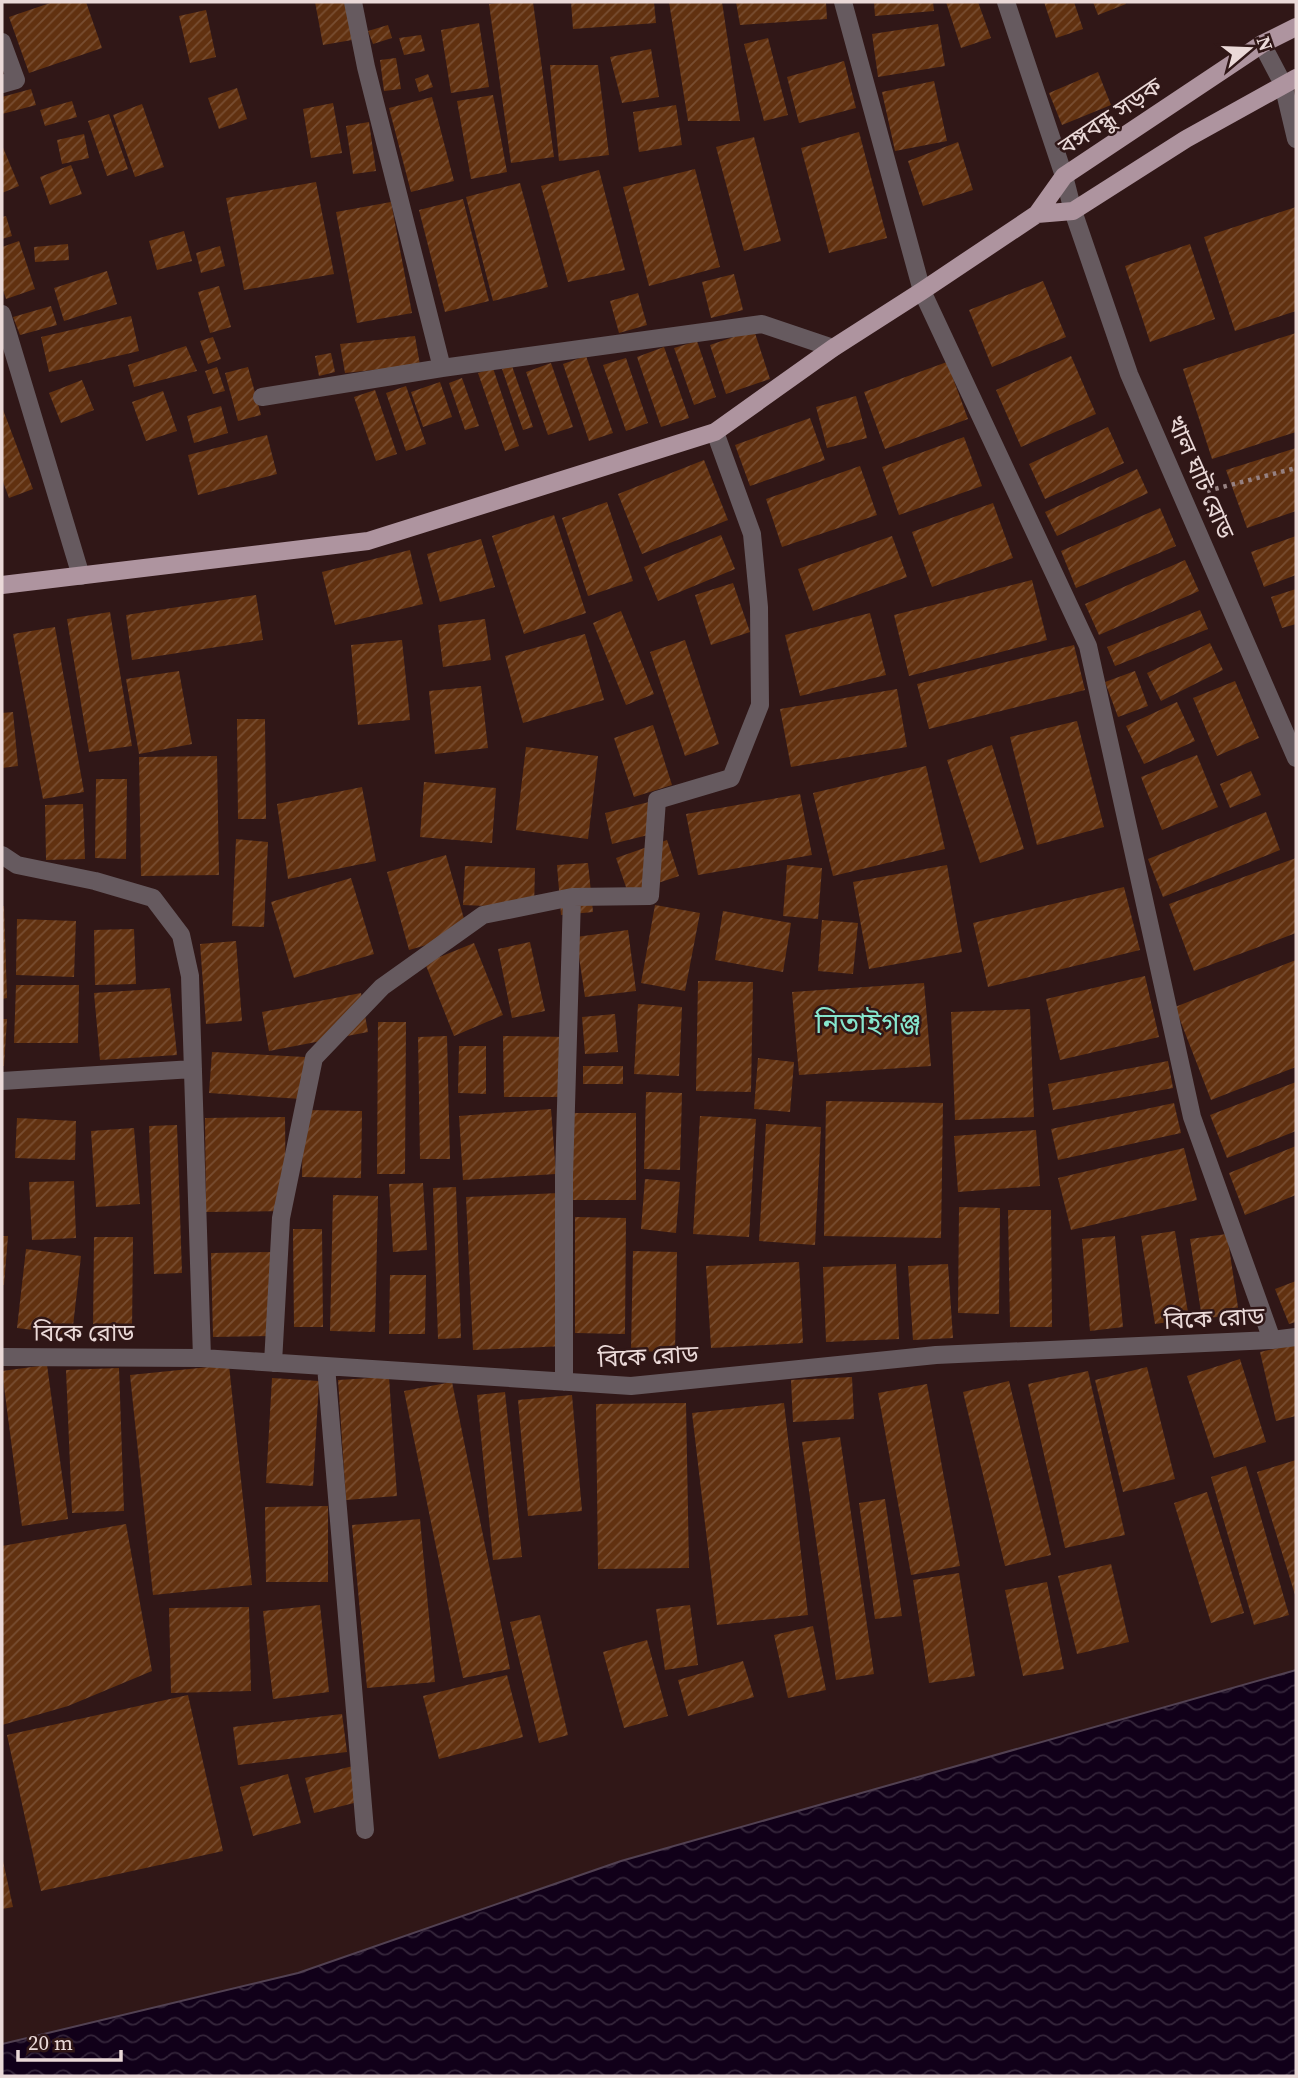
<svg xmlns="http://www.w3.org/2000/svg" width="1298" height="2078" viewBox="0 0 1298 2078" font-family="'Source Serif 4','Noto Sans Bengali',serif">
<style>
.water{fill:url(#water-waves);stroke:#524152;stroke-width:2}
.building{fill:url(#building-hatch)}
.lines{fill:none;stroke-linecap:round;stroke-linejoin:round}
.path{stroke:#968181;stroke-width:4.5;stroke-dasharray:3.5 5;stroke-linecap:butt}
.minor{stroke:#665a5f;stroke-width:18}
.major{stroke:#ae949f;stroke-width:18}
.labels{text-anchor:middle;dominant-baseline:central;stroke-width:5;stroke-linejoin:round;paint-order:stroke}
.street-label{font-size:24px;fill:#ead9d8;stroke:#301717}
.quarter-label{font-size:28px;fill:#86e7ce;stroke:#301717}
</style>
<defs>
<pattern id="water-waves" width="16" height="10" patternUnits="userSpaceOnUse" patternTransform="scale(1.75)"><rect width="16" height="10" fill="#110019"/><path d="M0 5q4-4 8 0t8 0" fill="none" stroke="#34253a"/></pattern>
<pattern id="building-hatch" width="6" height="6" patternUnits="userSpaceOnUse" patternTransform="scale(1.75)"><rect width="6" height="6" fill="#613110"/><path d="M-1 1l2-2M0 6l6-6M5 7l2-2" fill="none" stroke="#784e32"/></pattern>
</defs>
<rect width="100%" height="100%" fill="#301717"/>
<path class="water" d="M1296,1670V2076H2V2044L298,1973L621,1861Z"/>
<path class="building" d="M53,2H86L102,48L29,73L9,17Z
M315,2H345L352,40L323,45Z
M508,2H533L554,157L511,163L489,4Z
M571,2H654L656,23L573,29Z
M669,2H722L740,121H688Z
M736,2H826L827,19L740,25Z
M874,2H933L934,11L875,16Z
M946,2H978L991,38L961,48Z
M1044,2H1074L1083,29L1056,38Z
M1093,2H1125L1126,4L1098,15Z
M206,10L216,57L190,63L179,16Z
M479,23L489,87L451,93L441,30Z
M938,24L945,66L878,77L872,34Z
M388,25L392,38L373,44L368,31Z
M421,35L425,51L404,55L399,38Z
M768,38L788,115L764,121L744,44Z
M651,49L659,97L622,103L610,57Z
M396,58L401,89L384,91L380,60Z
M844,61L856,108L799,123L787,77Z
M550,65H598L609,155L559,161Z
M1098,72L1111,105L1062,125L1049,93Z
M428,74L433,87L419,92L415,79Z
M934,81L947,141L895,151L882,92Z
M237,88L247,119L219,129L208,98Z
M31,89L36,105L2,114V97Z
M493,95L507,172L471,179L457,101Z
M432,97L454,181L411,192L389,108Z
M72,101L77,117L45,126L40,110Z
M333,103L342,153L311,158L303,109Z
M142,104L164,167L135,177L113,115Z
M676,105L682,145L639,152L633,112Z
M109,114L128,169L107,176L88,121Z
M369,122L376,171L353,174L346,126Z
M859,132L887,238L829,253L801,148Z
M84,134L89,158L62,164L57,140Z
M754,137L781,241L744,251L716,147Z
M958,142L973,190L923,206L908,161Z
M2,145L19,186L2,193Z
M71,165L82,194L50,205L40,177Z
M695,169L720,267L649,286L623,187Z
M599,170L625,270L568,282L541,186Z
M316,182L334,274L244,290L226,198Z
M520,183L548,287L493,301L466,197Z
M463,199L489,301L445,312L419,210Z
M391,202L412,313L357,323L336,212Z
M1296,207V311L1235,331L1204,237Z
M6,216L12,236L2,239V217Z
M184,231L192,261L157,270L149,241Z
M19,241L35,289L6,299L2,287V247Z
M68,244L69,260L35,262L34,247Z
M1190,244L1215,319L1150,342L1125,266Z
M220,246L225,266L201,273L196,253Z
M107,271L117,304L64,321L54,288Z
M734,274L743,310L711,318L702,282Z
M1043,281L1066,337L992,367L969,310Z
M219,286L231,327L210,333L198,292Z
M638,293L647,325L619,333L610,301Z
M51,306L57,325L20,335L13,317Z
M131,316L139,351L49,372L41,337Z
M754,330L770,379L726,394L710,345Z
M1296,333V432L1212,459L1183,369Z
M415,336L420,365L345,373L340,344Z
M213,337L221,359L208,364L200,341Z
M697,341L716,397L694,405L674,348Z
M186,346L197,371L134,387L128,365Z
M664,347L689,418L661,427L637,357Z
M331,353L335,372L319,376L315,356Z
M586,356L613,433L589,441L563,364Z
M1071,356L1096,414L1021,447L996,390Z
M626,358L648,423L626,431L603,365Z
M947,362L968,419L885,449L864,392Z
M551,363L573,427L548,435L526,372Z
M512,366L533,427L523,430L502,369Z
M217,367L225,391L213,394L205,371Z
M248,367L261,415L238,421L225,373Z
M493,368L519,446L505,451L478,373Z
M462,378L479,426L465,430L449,383Z
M82,380L94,410L61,423L49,393Z
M440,382L452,417L423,427L411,392Z
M406,386L426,444L406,451L386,393Z
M375,390L397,454L376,461L354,397Z
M163,391L177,431L146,441L132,402Z
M856,396L867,438L827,448L816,407Z
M221,406L228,433L194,443L187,416Z
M2,407L33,489L9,498L2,479Z
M810,418L825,460L750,486L735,445Z
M1108,427L1124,463L1045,499L1029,464Z
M267,435L277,474L198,495L188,455Z
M964,437L982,486L899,515L882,467Z
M1296,448V511L1247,528L1226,470Z
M704,460L728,520L642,554L618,494Z
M860,466L877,515L782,547L766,499Z
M1137,469L1148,493L1057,536L1045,512Z
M607,502L633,581L588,596L562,518Z
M993,503L1013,558L932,587L912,532Z
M1160,508L1176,546L1076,588L1061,551Z
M554,515L586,613L524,634L492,536Z
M721,535L735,569L658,601L644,567Z
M892,536L907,577L813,611L798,569Z
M1296,536V575L1264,587L1251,552Z
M481,539L495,587L440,602L427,554Z
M410,550L423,604L335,625L322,572Z
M1185,560L1199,591L1099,635L1085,604Z
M1032,580L1047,640L909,676L894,615Z
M733,583L750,632L711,645L695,595Z
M1296,589V624L1282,628L1271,597Z
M256,595L263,640L132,660L126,615Z
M1200,610L1208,629L1115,666L1107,647Z
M621,611L654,694L626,705L593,623Z
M110,612L132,746L89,752L67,619Z
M870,613L886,675L800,696L785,635Z
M485,619L491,660L443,667L438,625Z
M55,627L84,792L43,799L13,634Z
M585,634L604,700L523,723L505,656Z
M402,640L410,720L358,725L351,645Z
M685,640L719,744L685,756L650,652Z
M1210,643L1223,670L1161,701L1147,673Z
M1074,645L1085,690L929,729L917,684Z
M179,671L192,744L139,754L126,679Z
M1135,671L1148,706L1118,717L1105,682Z
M1235,681L1259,738L1217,756L1193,698Z
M481,686L488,748L435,754L429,691Z
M897,689L907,747L791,767L780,709Z
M1177,702L1195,741L1144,764L1126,726Z
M13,712L18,766L2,768V713Z
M237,719H265L266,819H238Z
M1077,721L1104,827L1037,845L1010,737Z
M653,725L672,785L634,797L614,738Z
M992,745L1024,849L980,863L947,760Z
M526,747L598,756L588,839L516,830Z
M1197,755L1218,807L1162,830L1141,777Z
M217,756L219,875L141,876L139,757Z
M926,766L945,849L833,876L813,793Z
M1251,771L1261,795L1230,808L1220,784Z
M96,779H127L126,859L95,858Z
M424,782L496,788L492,843L420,837Z
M362,787L376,861L288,879L277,804Z
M800,794L812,855L698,875L686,814Z
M657,800L664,831L612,844L605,813Z
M83,804L85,859L46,860L45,805Z
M1266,812L1280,850L1163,897L1148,859Z
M236,839L268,842L264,927L232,926Z
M667,840L679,876L628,893L616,858Z
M446,855L468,933L409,950L387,872Z
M1296,858V933L1194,971L1169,904Z
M588,863L593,912L561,915L557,865Z
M787,865L822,868L818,919L783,916Z
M947,865L962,952L869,969L853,882Z
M465,866L535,868L534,908L463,905Z
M351,878L374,954L294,978L271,902Z
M1124,887L1140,950L988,987L973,923Z
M655,905L700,913L685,991L641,983Z
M2,906H4L7,998L2,999Z
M723,911L791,923L783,972L715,960Z
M17,919L76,921L74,977L16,975Z
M822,920L858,923L853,974L818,971Z
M134,929L136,984L95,985L94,930Z
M628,930L636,991L585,997L576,937Z
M236,941L242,1021L206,1024L200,944Z
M530,942L545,1011L512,1018L498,949Z
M474,943L503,1015L454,1036L425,963Z
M1296,960V1067L1211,1100L1175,1007Z
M1145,976L1159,1037L1060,1060L1046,999Z
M698,981L753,982L751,1092L696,1091Z
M924,983L931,1066L799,1075L792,992Z
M16,985H79L78,1043H14Z
M170,988L177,1055L100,1060L94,993Z
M361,993L368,1032L269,1051L262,1012Z
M638,1004L682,1007L679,1076L634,1074Z
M1030,1009L1034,1117L955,1120L951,1012Z
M615,1014L618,1052L585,1054L582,1017Z
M2,1019H7L4,1066H2Z
M378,1022H406L405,1174H377Z
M447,1036L450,1159H420L418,1037Z
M503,1036L568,1037L569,1097H504Z
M459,1046H486V1094L458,1093Z
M212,1052L305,1057L302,1099L209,1093Z
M758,1058L794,1062L790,1112L754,1109Z
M1168,1061L1173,1088L1053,1110L1048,1084Z
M583,1066H623V1084H583Z
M1296,1082V1131L1227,1158L1210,1115Z
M646,1092L682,1093L680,1170L644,1169Z
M826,1101L943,1103L941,1238L824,1236Z
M1174,1103L1181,1133L1058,1160L1051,1129Z
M551,1109L556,1174L463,1180L459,1116Z
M303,1110L362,1111L361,1178L302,1177Z
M569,1113H636V1200H570Z
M700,1116L756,1119L749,1237L693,1234Z
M285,1117L286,1211L206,1212L205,1118Z
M17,1118L76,1121L75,1160L15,1158Z
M766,1124L821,1127L815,1245L759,1241Z
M177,1125L182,1273L154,1274L149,1126Z
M134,1128L140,1204L96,1207L91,1131Z
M1036,1130L1040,1186L958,1192L954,1136Z
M1296,1146V1195L1245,1215L1229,1173Z
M1184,1148L1197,1200L1071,1230L1058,1178Z
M645,1179L680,1182L676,1233L641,1229Z
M74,1181L76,1238L32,1240L29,1182Z
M423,1183L427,1250L393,1252L389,1184Z
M456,1187L461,1338L438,1339L433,1188Z
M560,1193L566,1346L473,1350L466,1197Z
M333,1195L378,1196L375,1332L330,1331Z
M959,1207L1000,1208L999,1314L958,1313Z
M1008,1210H1051L1052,1327H1010Z
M575,1217L626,1218L625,1334L575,1333Z
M293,1229H322L323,1327H294Z
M1175,1231L1189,1319L1155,1324L1141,1236Z
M1227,1234L1239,1314L1202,1319L1190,1239Z
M2,1236H8L4,1285H2Z
M1115,1236L1123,1327L1090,1331L1082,1239Z
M94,1237H133L132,1332H93Z
M26,1249L81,1256L72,1335L17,1328Z
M633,1251L677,1252L675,1352L631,1351Z
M276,1252L278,1336L213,1337L211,1253Z
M799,1262L803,1343L711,1348L706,1266Z
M896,1264L899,1339L826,1342L823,1267Z
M948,1264L953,1338L913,1340L908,1266Z
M390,1275H426L425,1334H389Z
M1296,1281V1322L1289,1324L1275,1289Z
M1296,1344V1416L1276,1421L1260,1352Z
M1240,1359L1266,1442L1214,1458L1187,1376Z
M47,1365L68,1519L22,1526L2,1371Z
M229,1365L252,1585L153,1595L130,1375Z
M1147,1367L1175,1479L1123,1492L1095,1380Z
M119,1368L124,1511L72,1513L66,1370Z
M1088,1371L1125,1535L1065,1548L1028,1384Z
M389,1377L397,1496L346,1500L338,1380Z
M852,1377L854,1419L793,1422L791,1380Z
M272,1378L319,1381L313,1486L266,1483Z
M1009,1381L1051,1555L1005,1566L963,1392Z
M452,1382L510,1669L463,1678L404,1391Z
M927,1384L960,1566L911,1575L878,1393Z
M505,1392L522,1557L493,1560L477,1395Z
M572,1395L582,1511L528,1516L518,1400Z
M686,1403L689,1568L598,1569L596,1404Z
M784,1403L808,1615L717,1625L692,1413Z
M840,1437L874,1674L836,1680L802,1442Z
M1296,1460V1598L1257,1472Z
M1246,1466L1289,1615L1254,1625L1211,1477Z
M1207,1492L1244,1613L1211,1623L1174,1503Z
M885,1499L902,1616L875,1619L859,1503Z
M328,1506V1582H266L265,1507Z
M420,1519L435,1682L367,1688L352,1525Z
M126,1524L152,1671L68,1706L2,1725V1546Z
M1111,1564L1129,1642L1077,1654L1058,1576Z
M959,1573L975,1676L929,1683L913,1580Z
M1047,1582L1064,1669L1023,1676L1005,1590Z
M320,1605L329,1692L273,1699L263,1611Z
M690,1605L698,1665L665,1670L656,1609Z
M249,1607L251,1691L171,1693L169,1608Z
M540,1615L568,1735L539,1743L510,1622Z
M813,1626L826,1690L788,1698L774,1635Z
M647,1640L668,1716L624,1728L603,1652Z
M743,1661L754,1697L688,1716L678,1680Z
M507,1675L523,1737L439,1759L423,1696Z
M188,1695L223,1851L41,1891L7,1735Z
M342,1714L347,1752L238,1765L233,1727Z
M361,1764L370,1799L314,1813L305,1778Z
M288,1774L301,1823L253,1836L240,1787Z
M3,1861L13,1907L2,1909V1862Z"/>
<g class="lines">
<path class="path" d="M1207,491L1296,468"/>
<path class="minor" d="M353,2L366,67L442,368
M843,2L922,291L1088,646L1192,1117L1272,1340
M1006,2L1064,176L1073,211L1129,374L1296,758
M2,42L16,80L2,84
M1262,44L1283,84L1296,139
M2,314L81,576
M262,397L442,368L762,324L833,348
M2,855L17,865L95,881L153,898L181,935L190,976L202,1358
M2,1081L193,1069
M2,1357L202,1358L631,1386L936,1355L1272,1340L1296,1337
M273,1363L281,1218L314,1058L382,987L483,915L572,897
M326,1366L365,1830
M564,1382V1176L572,897L650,896L657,800L731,778L760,705L759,607L752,534L715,432"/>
<path class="major" d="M1037,214L1073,211L1186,139L1296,78
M2,585L368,541L715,432L833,348L922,291L1037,214L1064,176L1262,44L1296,27"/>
</g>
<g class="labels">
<g class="street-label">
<text transform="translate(1110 116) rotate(-34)">বঙ্গবন্ধু সড়ক</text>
<text transform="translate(1201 477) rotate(66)">খাল ঘাট রোড</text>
<text transform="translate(1214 1318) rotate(-3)">বিকে রোড</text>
<text x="84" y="1332">বিকে রোড</text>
<text transform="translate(648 1356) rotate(-3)">বিকে রোড</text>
</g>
<g class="quarter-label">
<text x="868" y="1023">নিতাইগঞ্জ</text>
</g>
</g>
<rect width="1298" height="2078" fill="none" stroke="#ead9d8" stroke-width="7"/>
<g transform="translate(1249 49) rotate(71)" stroke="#301717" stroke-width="5" paint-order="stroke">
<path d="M0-5L12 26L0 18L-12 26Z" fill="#ead9d8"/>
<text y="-10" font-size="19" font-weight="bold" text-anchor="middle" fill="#ead9d8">N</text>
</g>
<path d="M18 2050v10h103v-10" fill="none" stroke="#ead9d8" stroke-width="3.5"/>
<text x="28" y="2050" font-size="21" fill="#ead9d8" stroke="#301717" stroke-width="5" paint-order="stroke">20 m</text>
</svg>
